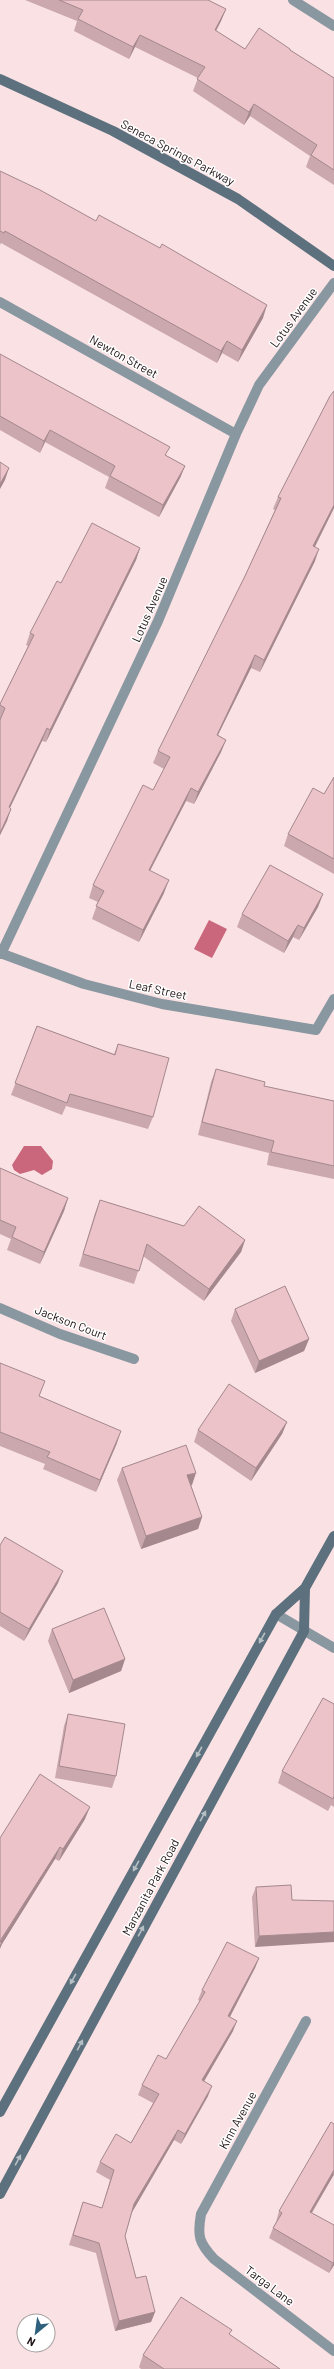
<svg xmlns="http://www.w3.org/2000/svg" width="334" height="2369" viewBox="0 0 334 2369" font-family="Barlow,sans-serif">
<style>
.water{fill:#ca677c}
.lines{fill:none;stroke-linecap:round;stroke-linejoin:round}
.street{stroke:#8997a0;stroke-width:10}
.secondary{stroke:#5c707d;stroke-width:10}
.wall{fill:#caa8ad}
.shaded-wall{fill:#a4888d}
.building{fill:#ebc3c9;stroke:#a4888d}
.oneway{fill:#b6bfc4}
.labels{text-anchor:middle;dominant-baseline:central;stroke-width:3;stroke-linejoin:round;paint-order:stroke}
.street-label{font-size:12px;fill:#1f1114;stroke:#fff}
</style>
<rect width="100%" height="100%" fill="#fae1e4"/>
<path class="water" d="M209,920L227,929L212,958L194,949Z
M24,1146H41L53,1161L52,1169L42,1175L34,1170L20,1174L14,1170L12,1165Z"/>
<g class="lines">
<path class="street" d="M293,0L334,26
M0,302L236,434
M0,953L84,984L162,1004L316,1030L334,999
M1,954L158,621L236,434L259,385L334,283
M0,1308L60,1334L134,1359
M276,1614L334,1648
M306,2021L201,2214C197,2236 199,2243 214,2259L334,2351"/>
<path class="secondary" d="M0,79L113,131L238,199L334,266
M0,2112L276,1614L305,1588L334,1536
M0,2194L304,1631L305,1588"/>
</g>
<path class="wall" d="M25,0H208L226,9L221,21L216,31L245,49L290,50L334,78V185L306,167L310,156L250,116L244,125L193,91L198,78L135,47L129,59L74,31L77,21Z
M0,171L263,318L238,362L222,353L217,363L1,243L0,245Z
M0,354L167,456L185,466L180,478L159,517L105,488L109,477L45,442L40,453L0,430Z
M334,391V508L315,547V561L260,672L251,668L218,735L226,740L221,752L194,804L186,801L150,871L164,893L139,942L92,919L98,902L89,898L93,885L153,790L164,769L153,763L158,751L245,576L275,510L273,509L278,497Z
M140,548L136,560L46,742L42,741L10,808L7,821L0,835V704L28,646L26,645L30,633L61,583Z
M334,777V874L284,846L288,834L324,794Z
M323,894L318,907L299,940L293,937L284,953L237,927L242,914Z
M37,1026L114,1054L118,1044L153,1117L148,1129L66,1106L62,1115L11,1095Z
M216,1069L264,1086L334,1101V1179L267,1165L269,1153L198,1135L211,1082Z
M0,1168L68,1198L64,1211L40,1264L7,1250L11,1239L0,1234Z
M100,1200L184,1226L245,1240L241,1252L204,1301L143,1256L134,1284L79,1266L95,1213Z
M235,1309L309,1339L304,1351L255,1373L231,1321Z
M0,1363L39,1396L117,1443L96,1492L43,1469L45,1464L0,1446Z
M287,1422L282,1434L251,1481L194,1442L198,1430Z
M122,1468L192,1485H191L202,1517L198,1529L141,1549L117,1480Z
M0,1545L58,1583L24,1641L0,1626Z
M52,1629L125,1659L121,1671L69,1693L48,1641Z
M334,1704V1807L331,1805L328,1811L278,1783L282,1771Z
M68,1714L116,1776L112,1788L55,1778L64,1726Z
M85,1819L59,1861L55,1859L2,1944L0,1838Z
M256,1887L292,1900L255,1947L252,1897Z
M259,1958L255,1968L230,2017L233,2031L204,2081L208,2096L181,2144L174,2140L132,2212L125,2236L136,2278L155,2312L151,2322L115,2331L96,2253L69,2245L83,2202L102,2208L110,2180L96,2172L100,2162L131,2143L153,2103L138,2095L142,2085L166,2059L200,2001L198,2000L202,1990Z
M334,2124V2176H333L312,2213L334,2265L329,2273L269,2238L273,2228L276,2222L279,2211Z
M230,2335L280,2369H141L139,2367L143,2355Z"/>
<path class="shaded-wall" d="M226,9L221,21L210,42L215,30Z
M140,35L135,47L129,59L133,47Z
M254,104L250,116L244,125L249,112Z
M267,305L263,318L238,362L242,350Z
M227,341L222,353L217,363L221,351Z
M50,430L45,442L40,453L44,441Z
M185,466L180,478L159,517L163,505Z
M9,468L5,480L0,489V484Z
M334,505V508L309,558L313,546Z
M140,548L136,560L46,742L50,730Z
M319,549L315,561L260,672L264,660Z
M255,655L251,668L212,747L217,735Z
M47,728L42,741L4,820L9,807Z
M226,740L221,752L194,804L198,792Z
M191,788L186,801L144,882L149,870Z
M11,809L7,821L0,835V833Z
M169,880L164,893L139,942L143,930Z
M323,894L318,907L299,940L304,928Z
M298,925L293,937L284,953L288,941Z
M68,1198L64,1211L40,1264L44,1252Z
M245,1240L241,1252L204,1301L209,1289Z
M309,1339L304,1351L255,1373L259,1361Z
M287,1422L282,1434L251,1481L256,1468Z
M121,1431L117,1443L96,1492L100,1480Z
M196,1473L192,1485L183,1488L187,1475Z
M202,1517L198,1529L141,1549L146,1536Z
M63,1571L58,1583L24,1641L29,1629Z
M125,1659L121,1671L69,1693L73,1680Z
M90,1807L85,1819L59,1861L63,1849Z
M60,1847L55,1859L2,1944L0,1949V1942Z
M334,1932V1942L255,1947L259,1936Z
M259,1958L255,1968L225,2026L228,2016Z
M237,2021L233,2031L199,2090L202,2080Z
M212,2086L208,2096L181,2144L185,2134Z
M178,2130L174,2140L131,2214L134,2204Z
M334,2170L333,2176L306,2222L310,2212Z
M334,2261V2265L329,2273L333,2263Z
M155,2312L151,2322L115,2331L119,2321Z"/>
<path class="building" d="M59,0H208L226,9L215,30L245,49L259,28L290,49V50L334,78V170L311,155L317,145L254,104L249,112L197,79L205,67L140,35L133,47L78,19L83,10Z
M0,171L40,190L96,221L99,215L160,248L162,244L267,305L242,350L227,341L221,351L5,231L4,233L0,231Z
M0,354L170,447L165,455L185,466L163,505L110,476L115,466L50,430L44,441L0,416Z
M334,391V505L313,546L319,549L264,660L255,655L217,735L226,740L198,792L191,788L149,870L169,880L143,930L96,906L104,891L93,885L143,785L153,790L170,757L158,751L245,576L281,498L278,497L330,396Z
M0,462L9,468L0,484Z
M92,523L140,548L50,730L47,728L9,807L11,809L0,833V720L5,708L0,705V704L34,635L30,633L57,581L61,583Z
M334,777V859L288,834L313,788L324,794Z
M270,865L323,894L304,928L298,925L288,941L242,914Z
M37,1026L115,1055L118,1044L169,1058L153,1117L70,1094L67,1103L15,1083Z
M216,1069L265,1082L264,1086L334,1101V1166L271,1152L274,1141L202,1122Z
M0,1168L68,1198L44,1252L12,1237L16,1227L0,1220Z
M100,1200L184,1226L199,1206L245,1240L209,1289L147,1244L139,1271L83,1254Z
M285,1286L309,1339L259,1361L235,1309Z
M0,1363L45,1381L39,1396L121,1431L100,1480L47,1457L50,1452L0,1432Z
M229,1384L287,1422L256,1468L198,1430Z
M186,1445L196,1473L187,1475L202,1517L146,1536L122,1468Z
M5,1537L63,1571L29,1629L0,1612V1545Z
M104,1608L125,1659L73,1680L52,1629Z
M323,1698L334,1704V1796L333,1799L282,1771Z
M68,1714L125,1724L116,1776L59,1766Z
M40,1774L90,1807L63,1849L60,1847L0,1941L2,1943L0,1946V1838Z
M291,1885L292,1900L334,1901V1932L259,1936L256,1887Z
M227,1942L259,1958L228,2016L237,2021L202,2080L212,2086L185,2134L178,2130L134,2204L125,2236L136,2278L146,2276L155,2312L119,2321L99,2243L73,2235L83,2202L102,2208L114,2170L100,2162L116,2134L131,2143L159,2094L142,2085L158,2055L166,2059L205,1992L202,1990Z
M331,2122L334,2124V2170L310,2212L334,2225V2261L333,2263L273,2228L282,2213L279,2211Z
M181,2297L232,2330L229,2334L280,2369H164L143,2355Z"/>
<defs><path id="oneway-solid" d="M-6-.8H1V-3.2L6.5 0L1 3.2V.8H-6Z"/></defs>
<g class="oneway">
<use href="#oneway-solid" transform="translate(262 1638) rotate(119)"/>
<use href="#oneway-solid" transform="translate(199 1752) rotate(119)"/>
<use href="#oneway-solid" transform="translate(203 1816) rotate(-61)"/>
<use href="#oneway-solid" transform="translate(136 1866) rotate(119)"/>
<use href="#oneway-solid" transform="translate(141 1931) rotate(-62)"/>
<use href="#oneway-solid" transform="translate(73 1979) rotate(119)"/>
<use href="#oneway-solid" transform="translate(80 2045) rotate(-62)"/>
<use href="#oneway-solid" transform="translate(18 2160) rotate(-62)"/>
</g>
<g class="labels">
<g class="street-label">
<text transform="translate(178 152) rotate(28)">Seneca Springs Parkway</text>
<text transform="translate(293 317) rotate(-54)">Lotus Avenue</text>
<text transform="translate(124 356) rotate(29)">Newton Street</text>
<text transform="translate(149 609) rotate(-66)">Lotus Avenue</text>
<text transform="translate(158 989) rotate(12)">Leaf Street</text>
<text transform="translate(71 1322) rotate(21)">Jackson Court</text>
<text transform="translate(150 1887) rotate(-62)">Manzanita Park Road</text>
<text transform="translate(237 2120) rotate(-61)">Kinn Avenue</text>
<text transform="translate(270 2285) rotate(37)">Targa Lane</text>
</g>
</g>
<g transform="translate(36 2333) rotate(209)"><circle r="19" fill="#ffffff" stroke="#a5a0a1"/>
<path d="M0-3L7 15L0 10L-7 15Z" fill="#2e617e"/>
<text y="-6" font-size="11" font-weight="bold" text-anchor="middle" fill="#1f1114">N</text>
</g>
</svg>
